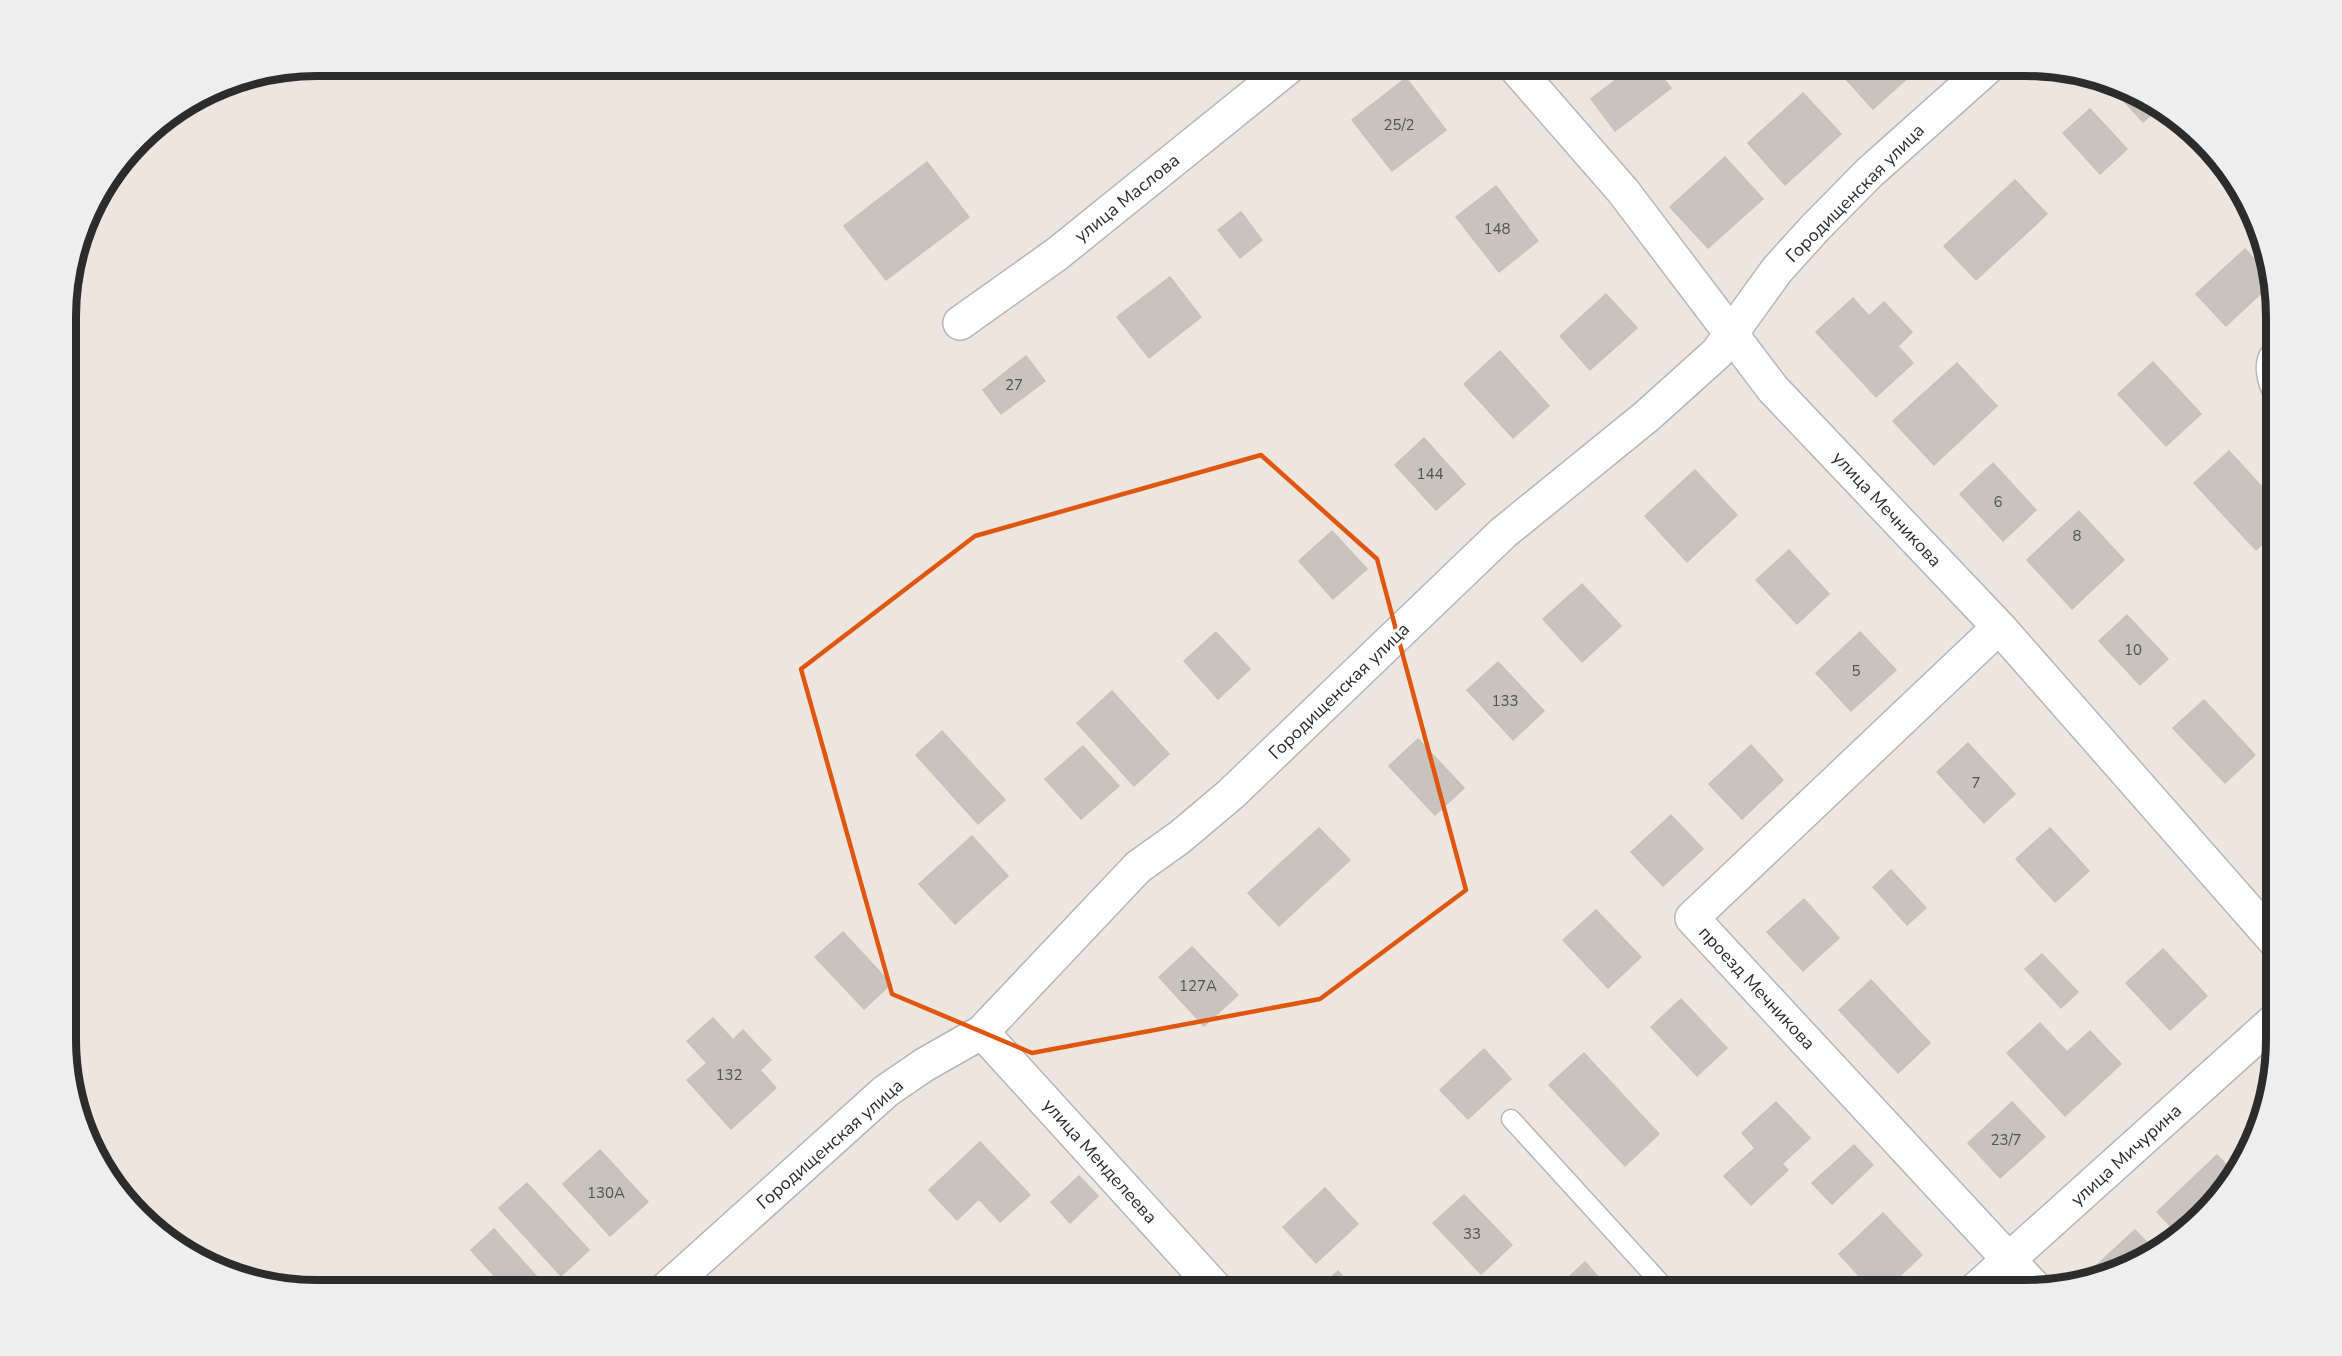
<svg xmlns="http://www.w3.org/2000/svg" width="2342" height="1356" viewBox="0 0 2342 1356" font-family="'Nunito Sans',sans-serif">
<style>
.building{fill:#c9c3be;stroke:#c9c1b8;stroke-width:1.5}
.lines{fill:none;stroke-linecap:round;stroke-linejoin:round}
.service-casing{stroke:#b2b6c0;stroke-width:21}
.minor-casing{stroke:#b2b6c0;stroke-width:36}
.service{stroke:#fff;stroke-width:18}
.minor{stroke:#fff;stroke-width:33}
.marked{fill:none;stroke:#df570e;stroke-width:4.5;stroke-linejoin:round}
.labels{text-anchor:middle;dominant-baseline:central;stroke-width:6;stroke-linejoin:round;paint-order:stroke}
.number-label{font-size:15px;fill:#535250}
.street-label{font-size:18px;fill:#2c2c2c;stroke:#fff}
.rim{fill:none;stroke:#2c2c2c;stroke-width:8}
</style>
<rect width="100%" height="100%" fill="#eee6de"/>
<path class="building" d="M1634,66H1654L1671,88L1615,131L1591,99Z
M1834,66H1921L1873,109Z
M1406,78L1446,130L1392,171L1352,120Z
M2111,83L2150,99L2159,108L2143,122L2109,85Z
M1803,93L1841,134L1785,185L1748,143Z
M2090,109L2127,149L2100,174L2063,133Z
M1725,157L1763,199L1708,248L1670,207Z
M927,162L969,217L886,280L844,226Z
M2015,180L2047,214L1976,280L1944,246Z
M1496,186L1538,241L1499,272L1456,217Z
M1241,212L1262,240L1240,258L1218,230Z
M2245,249L2271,277L2272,283L2226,326L2196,294Z
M1170,277L1201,317L1149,358L1117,317Z
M1606,294L1637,328L1590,370L1560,336Z
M1853,298L1869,316L1884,302L1912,332L1898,346L1913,363L1876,397L1816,332Z
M1500,351L1549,406L1513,438L1464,384Z
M1026,356L1045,381L1001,414L983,390Z
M2153,362L2201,414L2166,446L2118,394Z
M1957,363L1997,406L1934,465L1893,421Z
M1424,438L1465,484L1436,510L1395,465Z
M2229,451L2275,501V532L2256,550L2194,483Z
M1993,463L2036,510L2003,541L1960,494Z
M1695,470L1737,515L1687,562L1645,516Z
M2079,511L2124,560L2072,609L2027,560Z
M1332,531L1367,569L1333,599L1299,561Z
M1789,550L1829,594L1797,624L1756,580Z
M1582,584L1621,626L1582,662L1543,619Z
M2127,615L2168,659L2140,685L2099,641Z
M1216,632L1250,669L1218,699L1184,661Z
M1860,632L1896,670L1851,711L1816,673Z
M1498,662L1544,711L1513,740L1467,690Z
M1112,691L1169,754L1134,786L1077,723Z
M2204,700L2255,755L2225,783L2173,728Z
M942,731L1005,800L978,824L916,755Z
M1418,739L1464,788L1435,815L1389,766Z
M1968,743L2015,794L1984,823L1937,772Z
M1751,745L1783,780L1742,819L1709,784Z
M1083,746L1119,786L1081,819L1045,779Z
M1671,815L1703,849L1663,886L1631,852Z
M2275,815V842L2262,827Z
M1319,828L1350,860L1279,926L1248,893Z
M2050,828L2089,871L2055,902L2016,859Z
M972,836L1008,876L955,924L919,884Z
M1891,870L1926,908L1907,925L1873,887Z
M1804,899L1839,938L1803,971L1767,932Z
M1596,910L1641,957L1608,988L1563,940Z
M843,932L891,984L864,1009L815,957Z
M1192,947L1238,995L1204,1026L1159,977Z
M2163,949L2207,996L2170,1030L2126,983Z
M2042,954L2078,992L2061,1008L2025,969Z
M1871,980L1930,1043L1898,1073L1839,1010Z
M1681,999L1727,1048L1697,1076L1651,1027Z
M713,1018L733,1040L743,1030L771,1060L760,1070L776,1088L731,1129L687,1080L707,1063L687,1041Z
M2040,1023L2067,1052L2090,1031L2121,1064L2065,1116L2007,1053Z
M1484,1049L1511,1079L1468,1119L1440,1090Z
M1584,1053L1659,1134L1625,1166L1549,1085Z
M1776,1102L1810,1138L1782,1164L1788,1170L1751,1205L1724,1176L1755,1148L1742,1133Z
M2012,1102L2045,1137L2000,1178L1968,1143Z
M980,1142L1030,1195L1000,1222L979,1199L957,1220L929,1190Z
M1854,1145L1873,1165L1832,1204L1812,1183Z
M600,1150L648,1202L610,1236L563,1184Z
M2217,1155L2234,1173L2178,1234L2157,1212Z
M1079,1176L1098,1196L1070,1223L1051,1202Z
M527,1183L589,1250L561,1276L499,1208Z
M1325,1188L1358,1224L1316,1263L1283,1227Z
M1464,1195L1512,1245L1481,1274L1433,1223Z
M1883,1213L1922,1255L1885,1290H1872L1839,1254Z
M494,1229L547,1288L545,1290H507L471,1250Z
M2135,1230L2156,1252L2105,1277L2092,1279L2087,1274Z
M1585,1262L1610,1290H1555Z
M1338,1271L1355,1290H1318Z"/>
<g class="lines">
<defs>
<path id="service" d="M2275,348C2260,359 2266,383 2275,397
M1511,1119L1667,1290"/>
<path id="minor" d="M1514,66L1623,191L1773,389L1999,627L2275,941
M960,323L1057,254L1290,66
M1999,627L1692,918L2036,1289
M982,1032L1217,1290
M1976,1289L2275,1020
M665,1290L886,1091L924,1065L982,1032L1138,867L1180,837L1231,794L1503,533L1647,416L1717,353L1777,270L1814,229L1869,173L1989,66"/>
</defs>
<use href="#service" class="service-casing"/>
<use href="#minor" class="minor-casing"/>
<use href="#service" class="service"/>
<use href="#minor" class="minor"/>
</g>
<path class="marked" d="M1261,455L1377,559L1466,890L1320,999L1032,1053L892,994L801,669L975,536Z"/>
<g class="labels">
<g class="number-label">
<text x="1399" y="125">25/2</text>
<text x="1497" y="229">148</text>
<text x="1014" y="385">27</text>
<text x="1430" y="474">144</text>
<text x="1998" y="502">6</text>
<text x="2077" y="536">8</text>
<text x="2133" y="650">10</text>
<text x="1856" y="671">5</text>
<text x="1505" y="701">133</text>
<text x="1976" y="783">7</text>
<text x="1198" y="986">127А</text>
<text x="729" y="1075">132</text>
<text x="2006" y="1140">23/7</text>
<text x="606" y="1193">130А</text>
<text x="1472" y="1234">33</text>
</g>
<g class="street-label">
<text transform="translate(1855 193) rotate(-45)">Городищенская улица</text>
<text transform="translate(1127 198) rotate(-39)">улица Маслова</text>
<text transform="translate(1887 509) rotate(47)">улица Мечникова</text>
<text transform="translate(1339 691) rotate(-44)">Городищенская улица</text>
<text transform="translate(1757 988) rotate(47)">проезд Мечникова</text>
<text transform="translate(830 1144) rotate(-41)">Городищенская улица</text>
<text transform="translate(2126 1155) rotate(-42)">улица Мичурина</text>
<text transform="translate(1100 1161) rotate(48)">улица Менделеева</text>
</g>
</g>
<path d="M0 0H2342V1356H0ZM317 76H2025A241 241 0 0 1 2266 317V1039A241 241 0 0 1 2025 1280H317A241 241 0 0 1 76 1039V317A241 241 0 0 1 317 76Z" fill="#eee" fill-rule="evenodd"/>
<path class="rim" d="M317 76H2025A241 241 0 0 1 2266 317V1039A241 241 0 0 1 2025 1280H317A241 241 0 0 1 76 1039V317A241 241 0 0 1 317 76Z"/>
</svg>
